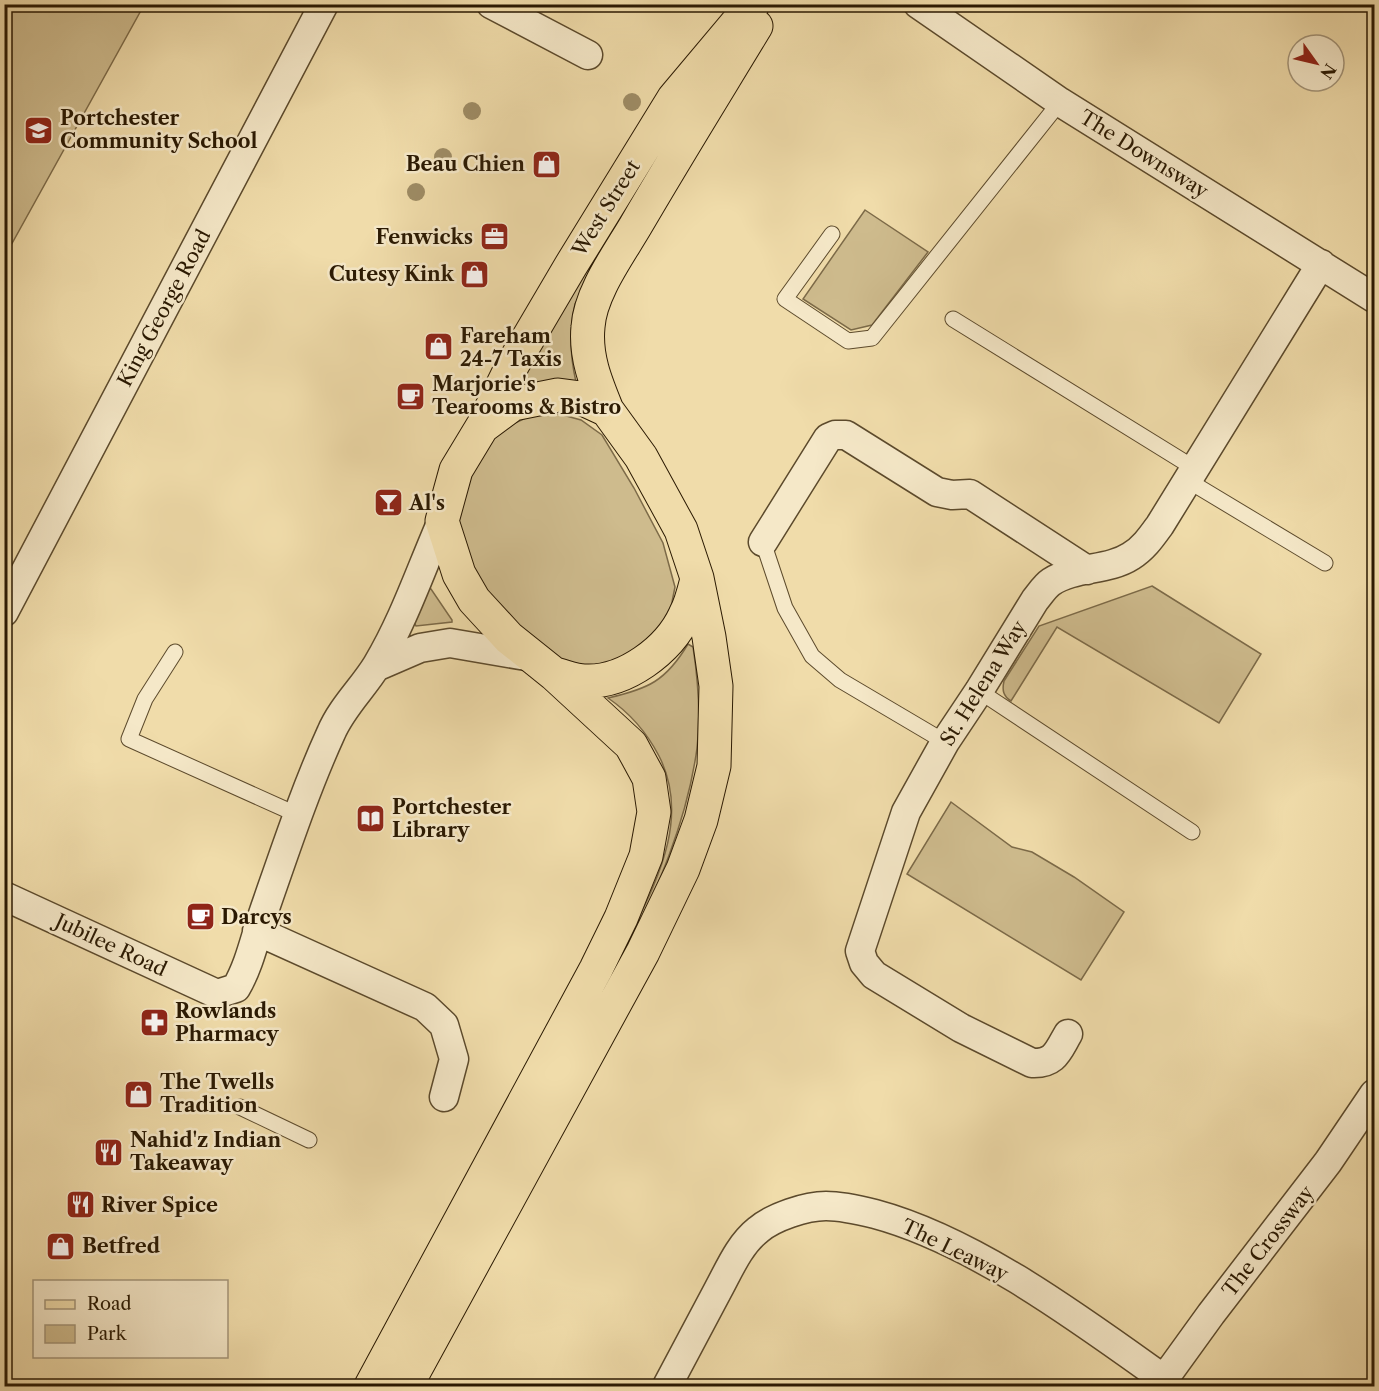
<svg xmlns="http://www.w3.org/2000/svg" width="1379" height="1391" viewBox="0 0 1379 1391" font-family="'Libre Caslon Text',serif">
<style>
.green{fill:#cebb8d;stroke:#7c6a48;stroke-width:1.5}
.lines{fill:none;stroke-linecap:round;stroke-linejoin:round}
.service-casing{stroke:#5c4a2c;stroke-width:17}
.minor-casing{stroke:#5c4a2c;stroke-width:31}
.primary-casing{stroke:#2a1902;stroke-width:35}
.service{stroke:#f5e8c8;stroke-width:15}
.minor{stroke:#f5e8c8;stroke-width:28}
.primary{stroke:#f0dcaa;stroke-width:33}
.tree{fill:#9e8c65}
.labels{text-anchor:middle;dominant-baseline:central;stroke-width:5;stroke-linejoin:round;paint-order:stroke}
.poi-label{font-size:20px;font-weight:bold;fill:#2a1902;stroke:#f5e8c8;text-anchor:start}
.street-label{font-size:20px;fill:#2a1902;stroke:#f5e8c8}
</style>
<rect width="100%" height="100%" fill="#f0dcaa"/>
<filter id="stains"><feTurbulence type="fractalNoise" baseFrequency=".00333" numOctaves="4"/><feColorMatrix values="0 0 0 0 .2 0 0 0 0 .09 0 0 0 0 .02 0 0 0 .5 -.17"/></filter>
<radialGradient id="worn" r=".72"><stop offset=".6" stop-color="#630" stop-opacity="0"/><stop offset="1" stop-color="#630" stop-opacity=".3"/></radialGradient>
<path class="green" d="M5,4L144,5L5,256L4,5Z
M690,100L575,304C569,330 570,356 576,382L523,387L518,385L611,224Z
M865,210L928,252L872,325L851,330L803,299Z
M546,414H559L581,420L602,435L634,488L663,543L675,587L670,612L661,627L621,661L585,666L556,660L478,590L457,527L462,495L486,445L500,432L515,423L530,416Z
M1152,586L1261,654L1219,723L1057,627L1011,701C1003,696 1002,690 1004,681L1039,626Z
M426,589H431L452,620V622L416,626L414,623Z
M688,644L693,647C698,680 701,714 697,748C687,823 656,891 624,959L393,1386H383L631,934C658,878 690,817 659,756C646,731 630,713 608,698C648,689 666,681 688,644Z
M951,802L1012,847L1032,852L1074,877L1124,912L1081,980L907,874Z"/>
<g class="lines">
<defs>
<path id="service" d="M832,234L785,299L848,341L872,338L1060,102
M953,319L1194,468
M1187,480L1325,563
M763,542L785,608L812,656L840,680L945,742
M175,652L145,699L129,739L298,815
M979,691L1192,832
M240,1107L309,1140"/>
<path id="minor" d="M491,4L588,55
M918,4L1060,102L1374,298
M763,542L828,438L835,435H846L937,492L952,495L970,494L1087,570
M4,612L324,4
M376,667L420,648L450,643L532,657
M4,896L217,994L236,988C250,964 255,937 264,911C285,851 305,790 331,733C342,707 363,688 377,665C404,620 421,569 442,521
M257,931L425,1007L444,1025L454,1059L444,1097
M1068,1034C1058,1051 1055,1064 1032,1063L961,1028L874,975L864,963L860,951L906,812L945,742L979,691L1035,600C1040,594 1045,586 1051,582C1075,566 1108,571 1131,556C1144,548 1152,536 1160,525L1321,264
M667,1386C684,1354 701,1322 718,1290C729,1270 739,1245 758,1230C773,1217 806,1206 826,1206C842,1206 859,1210 875,1214C975,1241 1081,1320 1165,1380
M1159,1386L1211,1314L1328,1162L1374,1094"/>
<path id="primary" d="M607,410C596,383 585,357 588,327C590,293 619,254 636,225C675,158 716,92 756,26
M484,423L513,364L570,267L674,98L753,4
M554,674C564,676 575,681 585,681C625,683 669,650 685,615C691,604 694,591 697,579
M371,1386L596,969L621,918L646,856L654,812L649,778L631,745L554,674L509,638L474,600L459,574L442,521L456,470L482,427L513,404L558,395L581,398L607,410L641,457L681,530L697,578L709,637L716,686L714,766L701,820L683,869L643,952L406,1386"/>
</defs>
<use href="#service" class="service-casing"/>
<use href="#minor" class="minor-casing"/>
<use href="#primary" class="primary-casing"/>
<use href="#service" class="service"/>
<use href="#minor" class="minor"/>
<use href="#primary" class="primary"/>
</g>
<g class="tree">
<circle cx="632" cy="102" r="9"/>
<circle cx="472" cy="111" r="9"/>
<circle cx="443" cy="157" r="9"/>
<circle cx="416" cy="192" r="9"/>
</g>
<defs>
<symbol id="school-square" viewBox="-11 -11 22 22"><rect x="-9" y="-9" width="18" height="18" rx="4" fill="#8f2418" stroke="#f5e8c8"/><path d="M0-5L7-2L0 1L-7-2ZM-4 1L0 2.5L4 1V4Q0 6-4 4Z" fill="#fff"/></symbol>
<symbol id="shop-square" viewBox="-11 -11 22 22"><rect x="-9" y="-9" width="18" height="18" rx="4" fill="#8f2418" stroke="#f5e8c8"/><path d="M-5-2.5h2.3a2.7 3.5 0 0 1 5.4 0H5L5.5 6h-11ZM-1.5-2.5h3a1.5 2.3 0 0 0-3 0Z" fill="#fff"/></symbol>
<symbol id="office-square" viewBox="-11 -11 22 22"><rect x="-9" y="-9" width="18" height="18" rx="4" fill="#8f2418" stroke="#f5e8c8"/><path d="M-6-3h4V-5.5h4V-3h4V5H-6ZM-1-4.5V-3h2v-1.5ZM-6 0V1H6V0Z" fill="#fff"/></symbol>
<symbol id="cafe-square" viewBox="-11 -11 22 22"><rect x="-9" y="-9" width="18" height="18" rx="4" fill="#8f2418" stroke="#f5e8c8"/><path d="M-5.5-4.5H6V0H3Q3 3.5 0 3.5H-2.5Q-5.5 3.5-5.5 0ZM3-3.2v2h1.7v-2ZM-6 4.5H4V6H-6Z" fill="#fff"/></symbol>
<symbol id="bar-square" viewBox="-11 -11 22 22"><rect x="-9" y="-9" width="18" height="18" rx="4" fill="#8f2418" stroke="#f5e8c8"/><path d="M-6-5H6L.8 .8V4.5H3.5V6h-7V4.5H-.8V.8Z" fill="#fff"/></symbol>
<symbol id="library-square" viewBox="-11 -11 22 22"><rect x="-9" y="-9" width="18" height="18" rx="4" fill="#8f2418" stroke="#f5e8c8"/><path d="M-6-4Q-3-5.5-.7-3.5V5Q-3 3-6 4ZM6-4Q3-5.5 .7-3.5V5Q3 3 6 4Z" fill="#fff"/></symbol>
<symbol id="pharmacy-square" viewBox="-11 -11 22 22"><rect x="-9" y="-9" width="18" height="18" rx="4" fill="#8f2418" stroke="#f5e8c8"/><path d="M-2-6h4v4h4v4h-4v4h-4v-4h-4v-4h4Z" fill="#fff"/></symbol>
<symbol id="restaurant-square" viewBox="-11 -11 22 22"><rect x="-9" y="-9" width="18" height="18" rx="4" fill="#8f2418" stroke="#f5e8c8"/><path d="M-5-6h1v4h1v-4h1v4h1v-4h1v5L-1.5 .5V6h-2V.5L-5-1ZM5-6V6H3V1.5H1.5Q1.5-4 5-6Z" fill="#fff"/></symbol>
</defs>
<g fill-rule="evenodd">
<use href="#school-square" x="22" y="114" width="33" height="33"/>
<use href="#shop-square" x="530" y="148" width="33" height="33"/>
<use href="#office-square" x="478" y="220" width="33" height="33"/>
<use href="#shop-square" x="458" y="258" width="33" height="33"/>
<use href="#shop-square" x="422" y="330" width="33" height="33"/>
<use href="#cafe-square" x="394" y="380" width="33" height="33"/>
<use href="#bar-square" x="372" y="486" width="33" height="33"/>
<use href="#library-square" x="354" y="802" width="33" height="33"/>
<use href="#cafe-square" x="184" y="900" width="33" height="33"/>
<use href="#pharmacy-square" x="138" y="1006" width="33" height="33"/>
<use href="#shop-square" x="122" y="1078" width="33" height="33"/>
<use href="#restaurant-square" x="92" y="1136" width="33" height="33"/>
<use href="#restaurant-square" x="64" y="1188" width="33" height="33"/>
<use href="#shop-square" x="44" y="1230" width="33" height="33"/>
</g>
<g class="labels">
<g class="poi-label">
<text x="60" y="118">Portchester<tspan x="60" dy="23">Community School</tspan></text>
<text x="525" y="164" text-anchor="end">Beau Chien</text>
<text x="473" y="237" text-anchor="end">Fenwicks</text>
<text x="454" y="274" text-anchor="end">Cutesy Kink</text>
<text x="460" y="336">Fareham<tspan x="460" dy="23">24-7 Taxis</tspan></text>
<text x="432" y="384">Marjorie's<tspan x="432" dy="23">Tearooms &amp; Bistro</tspan></text>
<text x="409" y="503">Al's</text>
<text x="392" y="807">Portchester<tspan x="392" dy="23">Library</tspan></text>
<text x="221" y="917">Darcys</text>
<text x="175" y="1011">Rowlands<tspan x="175" dy="23">Pharmacy</tspan></text>
<text x="160" y="1082">The Twells<tspan x="160" dy="23">Tradition</tspan></text>
<text x="130" y="1140">Nahid'z Indian<tspan x="130" dy="23">Takeaway</tspan></text>
<text x="101" y="1205">River Spice</text>
<text x="82" y="1246">Betfred</text>
</g>
<g class="street-label">
<text transform="translate(1144 154) rotate(32)">The Downsway</text>
<text transform="translate(606 208) rotate(-58)">West Street</text>
<text transform="translate(164 308) rotate(-62)">King George Road</text>
<text transform="translate(983 683) rotate(-58)">St. Helena Way</text>
<text transform="translate(111 945) rotate(25)">Jubilee Road</text>
<text transform="translate(1268 1241) rotate(-52)">The Crossway</text>
<text transform="translate(955 1250) rotate(26)">The Leaway</text>
</g>
</g>
<rect width="1379" height="1391" fill="none" stroke="#f0dcaa" stroke-width="24"/>
<rect x="6" y="6" width="1367" height="1379" fill="none" stroke="#2a1902" stroke-width="3"/>
<rect x="12" y="12" width="1355" height="1367" fill="none" stroke="#2a1902" stroke-width="1.5"/>
<rect x="33" y="1280" width="195" height="78" fill="#f5e8c8" stroke="#a49579" stroke-width="1.5"/>
<rect x="45" y="1300" width="30" height="9" fill="#f0dcaa" stroke="#a49579" stroke-width="1.5"/>
<text x="87" y="1310" font-size="18" fill="#2a1902">Road</text>
<rect x="45" y="1325" width="30" height="18" fill="#cebb8d" stroke="#a49579" stroke-width="1.5"/>
<text x="87" y="1340" font-size="18" fill="#2a1902">Park</text>
<g transform="translate(1316 63) rotate(124)"><circle r="28" fill="#f5e8c8" stroke="#a49579" stroke-width="1.5"/>
<path d="M0-4.5L10 22L0 15L-10 22Z" fill="#8f2418"/>
<text y="-9" font-size="16" font-weight="bold" text-anchor="middle" fill="#2a1902">N</text>
</g>
<rect width="100%" height="100%" filter="url(#stains)"/>
<rect width="100%" height="100%" fill="url(#worn)"/>
</svg>
